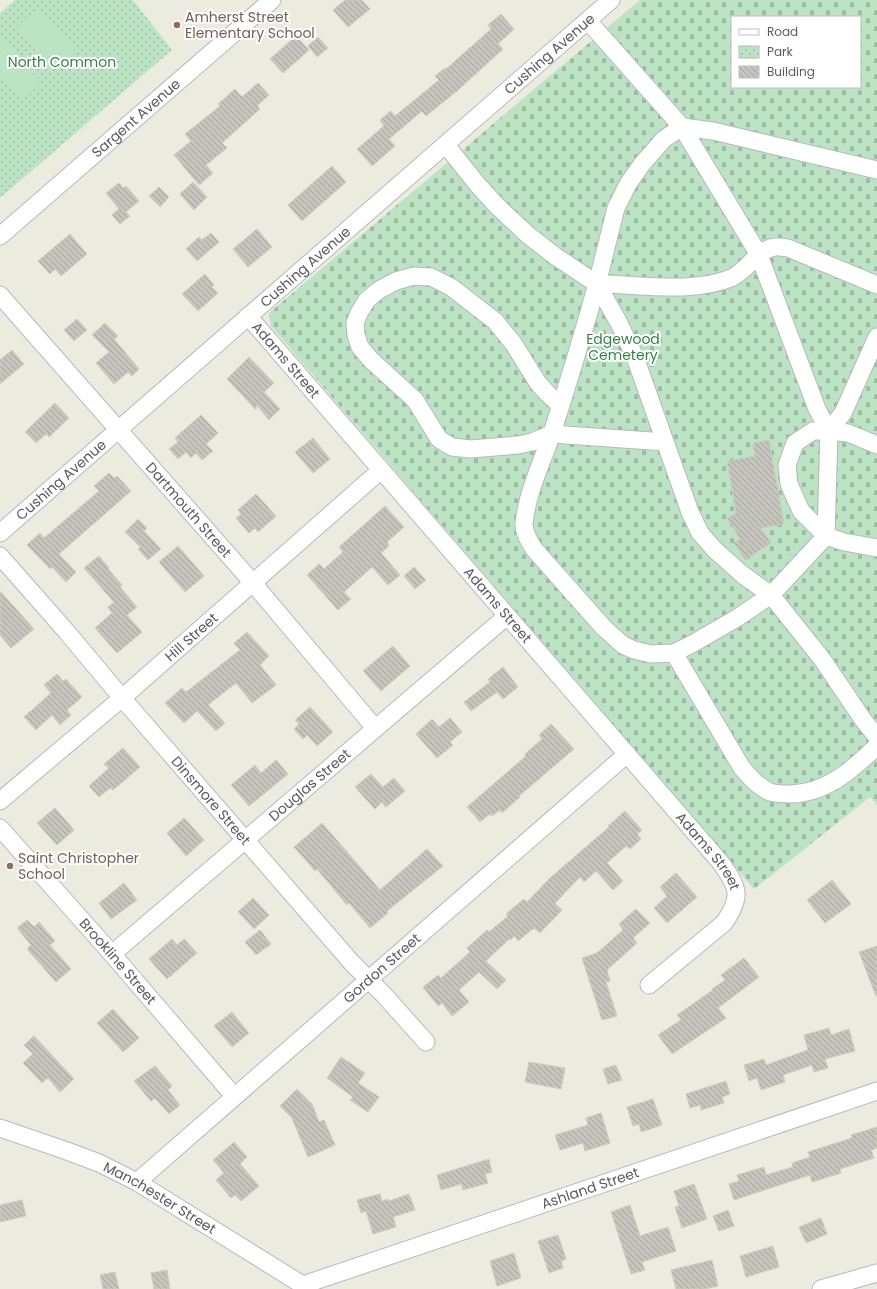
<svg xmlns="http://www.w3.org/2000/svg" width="877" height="1289" viewBox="0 0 877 1289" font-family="Poppins,sans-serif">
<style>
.cemetery{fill:url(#cemetery-stones);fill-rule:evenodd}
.park{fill:url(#park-dots)}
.pitch{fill:#bce3c3}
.building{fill:url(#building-back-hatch);stroke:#cfcdbe}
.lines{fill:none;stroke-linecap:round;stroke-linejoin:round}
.minor-casing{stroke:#b7b9be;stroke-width:19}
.minor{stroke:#fff;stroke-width:17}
.education-dot{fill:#8d6e63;stroke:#fff;stroke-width:1.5}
.labels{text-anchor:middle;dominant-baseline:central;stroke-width:4;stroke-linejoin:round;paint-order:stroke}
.education-label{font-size:14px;fill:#785e54;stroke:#fff;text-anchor:start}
.street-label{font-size:14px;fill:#585b60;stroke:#fff}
.park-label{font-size:14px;fill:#378147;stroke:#fff}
</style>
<defs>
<pattern id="cemetery-stones" width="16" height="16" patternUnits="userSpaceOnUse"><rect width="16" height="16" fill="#bce3c3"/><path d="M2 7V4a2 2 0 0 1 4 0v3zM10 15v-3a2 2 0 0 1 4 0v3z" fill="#9cbba2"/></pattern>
<pattern id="park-dots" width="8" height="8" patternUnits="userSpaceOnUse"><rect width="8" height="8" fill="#bce3c3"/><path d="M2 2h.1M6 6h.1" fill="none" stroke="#9cbba2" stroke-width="1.8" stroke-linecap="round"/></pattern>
<pattern id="building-back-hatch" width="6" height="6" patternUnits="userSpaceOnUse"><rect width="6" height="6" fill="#c6c5bd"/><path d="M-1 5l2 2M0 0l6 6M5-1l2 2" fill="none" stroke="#a4a39d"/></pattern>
</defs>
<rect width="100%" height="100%" fill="#ebebdf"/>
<path class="cemetery" d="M640,0H877V805L870,797L754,889L271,326L269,313ZM732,17H860V87H732Z"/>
<path class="park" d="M15,0H133L172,50L0,198V13Z"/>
<path class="pitch" d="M38,8L77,53L56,71L17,26Z
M4,38L42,83L21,101L0,76V41Z"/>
<path class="building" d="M345,0H362L370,9L348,27L333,10Z
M501,14L514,29L498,44L503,49L457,91L426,116L422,111L389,139L395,146L372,166L357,149L384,126L380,120L391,111L395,116L439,80L435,76L445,68L446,69L491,29L488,25Z
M296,36L309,50L283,73L270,59Z
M318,37L328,48L317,57L308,46Z
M258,83L269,95L257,106L260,109L222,143L227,148L206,165L213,173L199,185L174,155L191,141L185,134L220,106L218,104L235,89L242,97Z
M332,166L346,182L302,221L288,205Z
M193,182L207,197L194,210L180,194Z
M119,183L123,188L126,186L139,201L126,212L130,216L120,224L112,215L119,209L106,193Z
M159,187L169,197L160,207L149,196Z
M257,229L272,247L248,267L233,249Z
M211,233L219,242L197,261L186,249L199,237L202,240Z
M70,234L87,254L61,276L55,269L50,274L38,261Z
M205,274L214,285L212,287L218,293L198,311L182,294Z
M77,319L87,330L74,341L64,330Z
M105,323L118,336L114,339L139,369L132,376L128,372L114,384L96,363L109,352L92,335Z
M12,350L24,364L0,384V360Z
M249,357L274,383L264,392L280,409L269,420L257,405L256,410L227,379Z
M55,403L69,418L49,437L46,434L36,443L25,432Z
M201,415L218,433L206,444L213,451L202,460L196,453L191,458L186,452L178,459L169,449L178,442L175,438Z
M313,438L330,459L313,473L295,452Z
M769,440L784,524L761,528L771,543L745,560L734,543L740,539L727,518L736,513L727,461L755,456L753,443Z
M109,473L114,478L117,476L131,491L59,554L76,572L66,582L52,567L50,569L27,545L40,533L44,538L99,491L94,486Z
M256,494L276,516L258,532L255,528L249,533L236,518L241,514L238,510Z
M385,506L404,527L387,542L389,546L381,553L400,575L388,585L372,567L344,592L351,599L338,610L307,575L319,564L324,569L343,552L339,547Z
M138,519L147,528L144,531L161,549L148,560L138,549L140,547L125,532Z
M178,546L204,576L185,592L159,562Z
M99,556L109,568L108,569L122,585L120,587L137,607L127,615L142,632L117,653L95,628L112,613L108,607L114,602L84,568Z
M414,567L426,580L415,589L404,576Z
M0,591L34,629L11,648L0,635Z
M247,632L269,656L260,665L276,685L252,703L236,683L208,705L225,723L216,731L197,711L184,723L165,703L182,688L186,692L240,650L234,643Z
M393,646L410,666L381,691L363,671Z
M503,667L518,687L503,699L497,692L471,711L464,702L490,682L488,679Z
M57,674L63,681L66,679L82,697L67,710L71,715L60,725L52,715L36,730L24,717L51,693L44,685Z
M310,707L333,732L317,746L307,735L303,739L294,729L299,724L295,720Z
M450,718L462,732L450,742L453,745L437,758L416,734L432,719L439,727Z
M551,724L574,749L519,796L520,797L502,813L500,810L492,816L490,814L480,822L467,807L526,756L525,754L542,739L539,735Z
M123,748L140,767L113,790L110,788L99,797L89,786L109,768L104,764Z
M276,760L288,774L249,806L231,785L255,765L261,773Z
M371,774L383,787L394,778L405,791L386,807L382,802L375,809L355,787Z
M55,808L74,830L57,845L37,823Z
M625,811L642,830L637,834L641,839L630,849L626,846L607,863L623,881L613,890L596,871L584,882L580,877L555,903L562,910L540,933L534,928L518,941L515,936L510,940L509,939L486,961L506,980L497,989L479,972L459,990L469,1002L452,1016L442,1003L438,1006L423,987L438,975L441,978L470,952L467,948L487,930L489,932L508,916L506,914L524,899L527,902L550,878L609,827L608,826Z
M184,818L204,840L186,856L167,833Z
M322,823L380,890L427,849L443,866L387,911L388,913L370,928L349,903L347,905L317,869L315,871L294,847Z
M676,873L697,897L667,923L654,908L667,896L660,887Z
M832,880L851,904L825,923L807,900Z
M124,883L137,900L111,919L99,903Z
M253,898L269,915L254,929L238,912Z
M636,909L650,923L633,938L637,943L607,970L610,981L606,982L617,1016L602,1020L582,958L597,953L623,930L619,924Z
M27,920L34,927L39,922L55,941L50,945L71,969L56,982L27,949L31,945L17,928Z
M260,930L271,944L256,955L245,942Z
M172,939L177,945L184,939L197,953L167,979L149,959Z
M877,946V996H876L859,952Z
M744,958L759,977L718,1008L726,1018L672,1054L658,1035L681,1020L677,1015L713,990L712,989L725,980L721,975Z
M113,1009L139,1038L123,1052L97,1023Z
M232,1012L249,1033L232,1047L214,1026Z
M829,1028L831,1035L849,1029L855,1051L825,1059L828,1068L814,1072L812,1065L783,1075L785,1082L761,1090L757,1078L749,1081L744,1065L764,1059L766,1065L808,1050L804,1035Z
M34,1036L74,1079L60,1092L48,1078L42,1083L23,1063L33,1054L24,1045Z
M341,1057L365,1073L358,1083L379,1097L368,1112L350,1100L353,1097L327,1078Z
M529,1062L565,1068L561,1089L525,1082Z
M616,1065L622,1080L608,1084L603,1069Z
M155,1066L172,1086L168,1090L180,1105L169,1114L155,1098L151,1101L134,1081Z
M726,1081L730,1094L722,1097L724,1103L701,1110L700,1105L690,1108L686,1094Z
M297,1089L312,1104L319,1122L324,1120L335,1145L308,1157L292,1118L280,1106Z
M653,1099L662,1125L641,1132L639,1124L633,1126L627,1107Z
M601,1113L610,1143L585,1151L583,1143L560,1150L555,1135L588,1125L586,1118Z
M877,1127V1148L871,1150L874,1158L840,1169L841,1173L812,1182L810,1175L734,1200L729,1184L739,1181L737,1175L764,1167L766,1175L793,1167L792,1163L810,1157L808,1152L852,1138L851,1135Z
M234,1142L247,1157L240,1164L259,1186L241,1201L235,1195L231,1198L216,1180L224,1173L213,1160Z
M489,1159L492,1172L485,1174L488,1183L463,1190L461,1184L441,1190L437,1175Z
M694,1184L707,1219L682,1228L675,1207L679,1206L674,1191Z
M380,1194L382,1201L388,1199L389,1201L409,1194L415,1210L393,1217L396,1227L373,1234L366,1211L361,1213L357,1200Z
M22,1200L26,1216L0,1222V1205Z
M630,1205L640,1236L668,1227L676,1251L642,1262L645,1270L631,1274L611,1212Z
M728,1210L734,1226L719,1231L713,1216Z
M821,1218L827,1234L806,1243L799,1227Z
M558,1235L566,1259L561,1261L563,1268L549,1273L538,1241Z
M773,1246L779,1267L746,1277L740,1256Z
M514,1253L521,1278L497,1286L490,1261Z
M712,1260L718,1286L705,1289H676L671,1270Z
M167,1270L170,1289H154L151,1273Z
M115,1272L119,1289H103L100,1275Z"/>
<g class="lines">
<defs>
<g id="minor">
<path d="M588,21L682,127L759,255L817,409L829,431L826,536L771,595L737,618L692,644L674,653L651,654L634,650L623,645L604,628L534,549C529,541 524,533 524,524C527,492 542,463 552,433C568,384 583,334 597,284C638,284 692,294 731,278C747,271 758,249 775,247C779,246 784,248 788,248L877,285"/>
<path d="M446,145L477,184L497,206L528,235L555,256L597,284L619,323L635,357L690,512L700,533L715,550L743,575L771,595L822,659L864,721L877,737"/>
<path id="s1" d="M0,236L272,0"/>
<path d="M597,284L616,208L628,184L642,164L664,139L682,127L713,131L877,170"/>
<path id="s2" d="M0,295L253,583L375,728"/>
<path id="s3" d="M248,316L721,863C739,888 742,897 724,923L649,985"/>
<path d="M560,405L547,393L538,383L513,343L495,321L451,287L431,277L414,276L396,281L379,290L367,300L359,313L355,323L356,335L360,347L371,360L415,400L439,439L452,447L471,449L518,445L532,442L552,434L665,442"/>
<path d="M829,431L843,413L877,337"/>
<path d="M877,445L848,433L829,431H813L795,443L787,465L789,484L801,511L826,536L844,542L877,548"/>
<path id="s4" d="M0,533L611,0"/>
<path id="s5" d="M0,556L66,631L122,698L352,963L384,995L426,1042"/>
<path d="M674,653L742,768C750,777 758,787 770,792C776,794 784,794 791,794C827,793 853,769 877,746"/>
<path id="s6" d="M0,801L122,698L381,470"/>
<path id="s7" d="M0,828L112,954L234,1096"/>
<path id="s8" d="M112,954L507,616"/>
<path id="s9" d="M0,1128L67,1151L99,1163L137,1182L309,1289"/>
<path id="s10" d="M137,1182L627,754"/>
<path id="s11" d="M303,1285L877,1091"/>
<path d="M821,1289L877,1273"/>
</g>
</defs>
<use href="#minor" class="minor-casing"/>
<use href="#minor" class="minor"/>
</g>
<g class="education-dot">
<circle cx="177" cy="25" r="4"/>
<circle cx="10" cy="866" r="4"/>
</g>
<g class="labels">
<g class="education-label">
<text x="185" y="17">Amherst Street<tspan x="185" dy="16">Elementary School</tspan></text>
<text x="18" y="858">Saint Christopher<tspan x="18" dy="16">School</tspan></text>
</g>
<g class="street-label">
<text stroke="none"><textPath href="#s4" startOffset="729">Cushing Avenue</textPath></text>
<text stroke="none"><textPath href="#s1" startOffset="180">Sargent Avenue</textPath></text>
<text stroke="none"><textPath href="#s4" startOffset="405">Cushing Avenue</textPath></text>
<text stroke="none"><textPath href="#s3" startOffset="58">Adams Street</textPath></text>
<text stroke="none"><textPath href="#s4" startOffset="81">Cushing Avenue</textPath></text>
<text stroke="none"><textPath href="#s2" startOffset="286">Dartmouth Street</textPath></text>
<text stroke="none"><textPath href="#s3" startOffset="382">Adams Street</textPath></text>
<text stroke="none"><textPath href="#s6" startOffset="252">Hill Street</textPath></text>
<text stroke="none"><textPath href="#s8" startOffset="260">Douglas Street</textPath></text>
<text stroke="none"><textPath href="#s5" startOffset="323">Dinsmore Street</textPath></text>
<text stroke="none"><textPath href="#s3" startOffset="706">Adams Street</textPath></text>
<text stroke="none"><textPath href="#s7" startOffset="178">Brookline Street</textPath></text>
<text stroke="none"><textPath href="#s10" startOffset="325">Gordon Street</textPath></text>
<text stroke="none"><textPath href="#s11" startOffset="303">Ashland Street</textPath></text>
<text stroke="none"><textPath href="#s9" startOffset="175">Manchester Street</textPath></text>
</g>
<g class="park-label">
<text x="62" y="62">North Common</text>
<text x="623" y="339">Edgewood<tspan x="623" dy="16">Cemetery</tspan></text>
</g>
</g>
<rect x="731" y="16" width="130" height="72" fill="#ffffff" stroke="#bcbdbf"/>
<rect x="739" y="29" width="20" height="6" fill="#ffffff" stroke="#bcbdbf"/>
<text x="767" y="36" font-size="12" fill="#585b60">Road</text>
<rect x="739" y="46" width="20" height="12" fill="url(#park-dots)" stroke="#bcbdbf"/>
<text x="767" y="56" font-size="12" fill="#585b60">Park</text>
<rect x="739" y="66" width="20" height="12" fill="url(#building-back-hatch)" stroke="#bcbdbf"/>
<text x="767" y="76" font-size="12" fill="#585b60">Building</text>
</svg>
